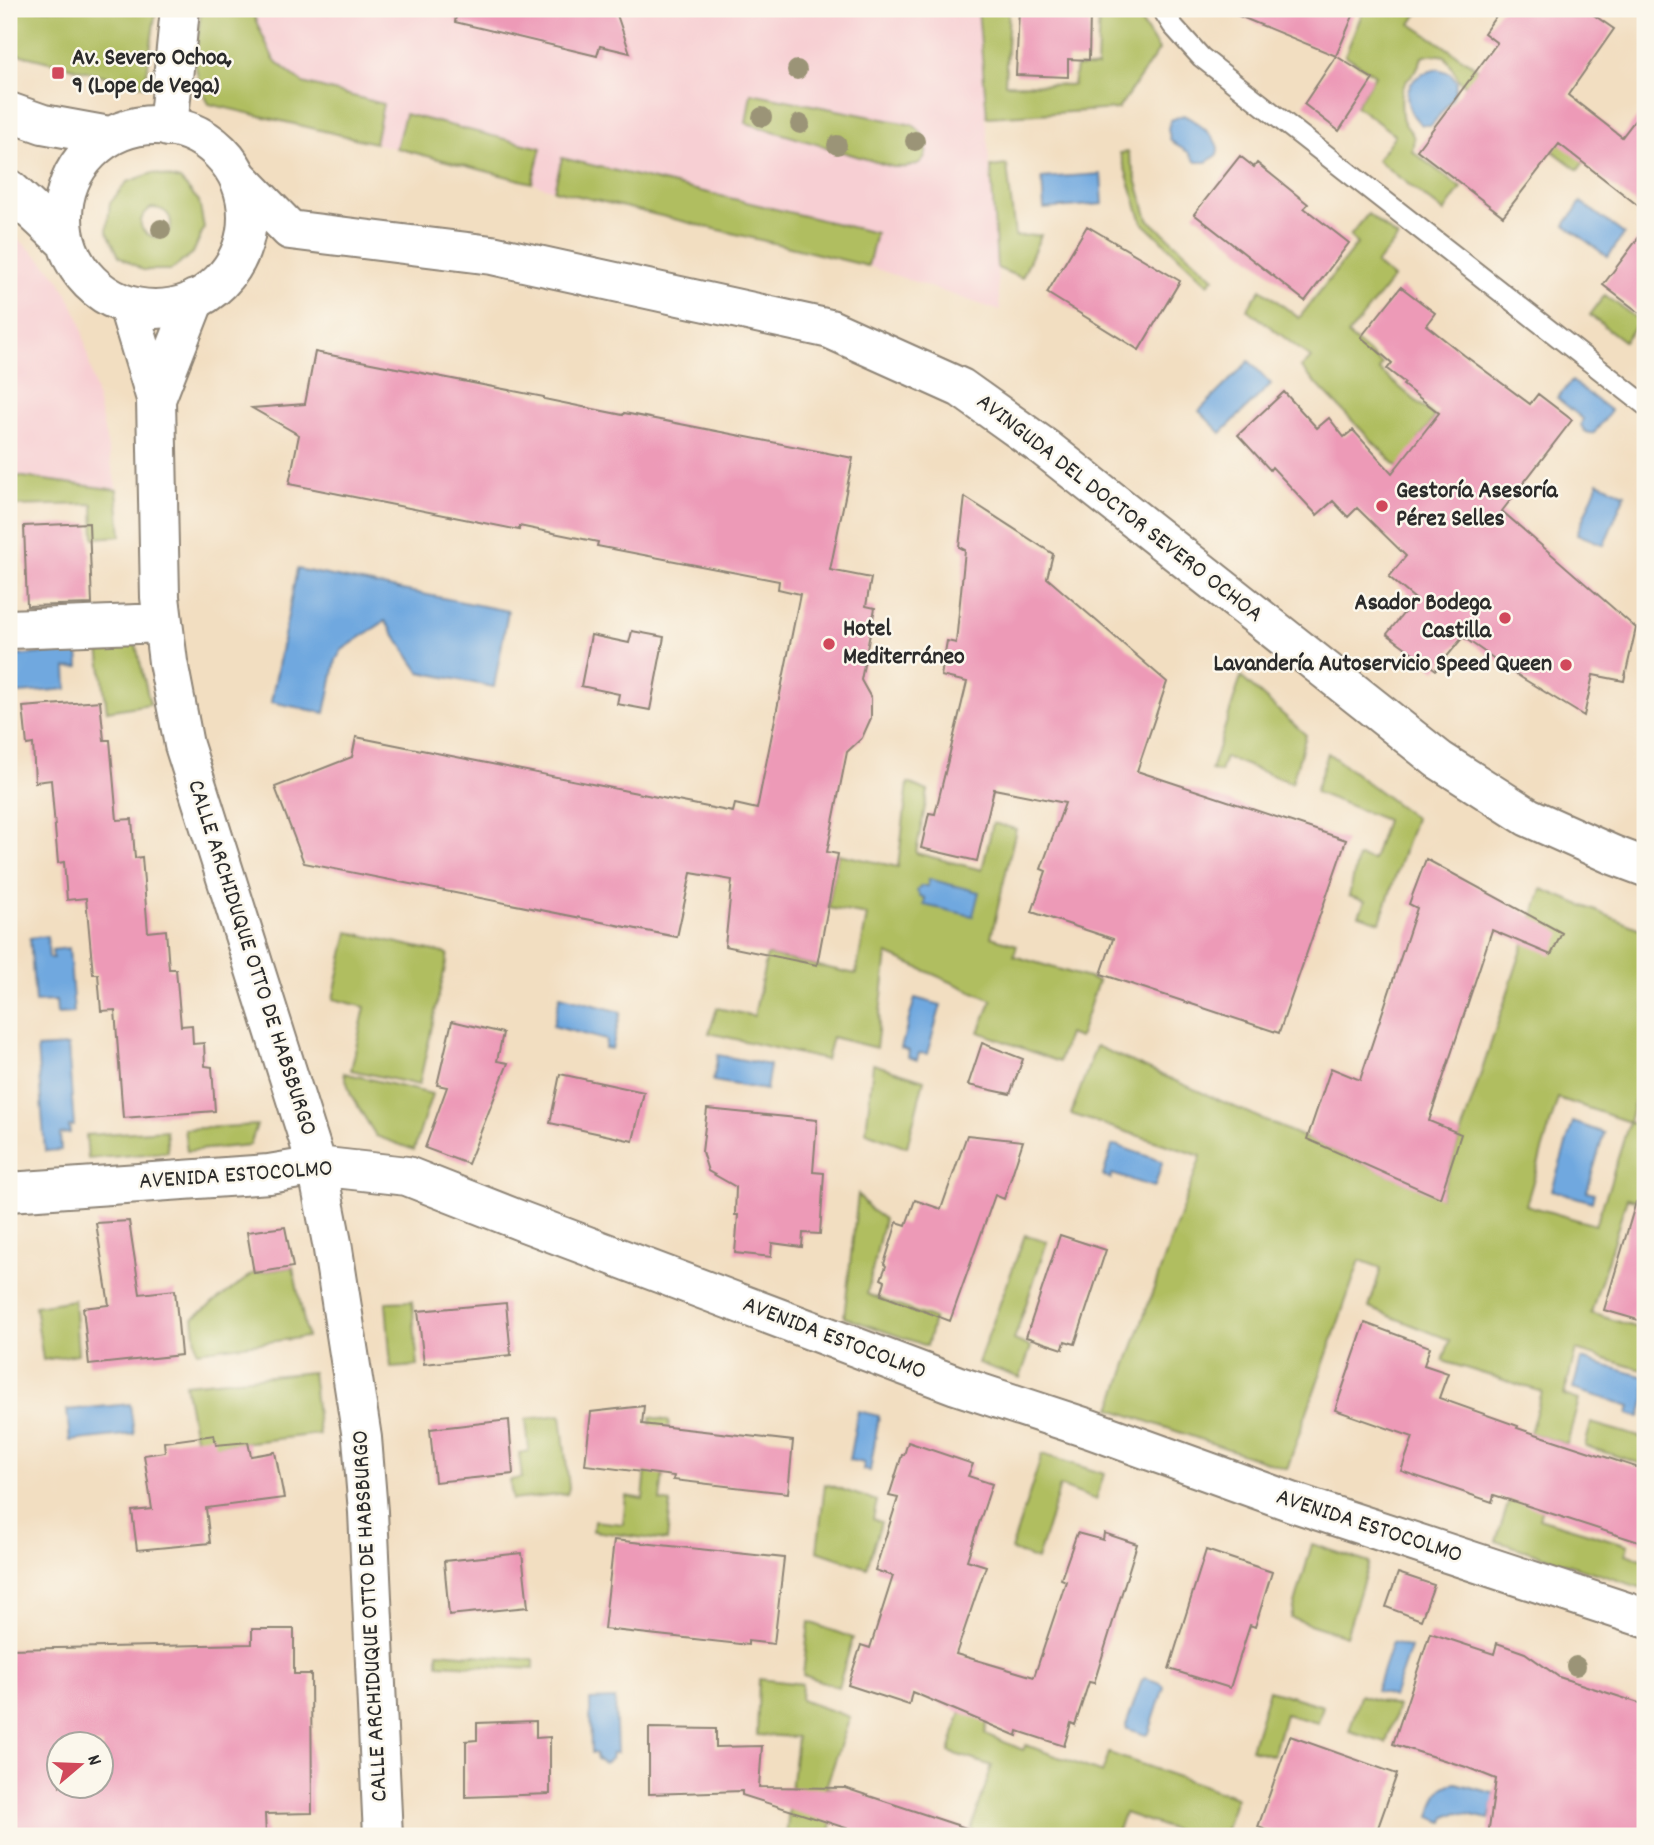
<svg xmlns="http://www.w3.org/2000/svg" width="1654" height="1845" viewBox="0 0 1654 1845" font-family="Dekko,sans-serif">
<style>
.built{fill:#f7cfd3}
.green{fill:#b0be60;stroke:#6e7446;stroke-width:2;fill-rule:evenodd}
.water{fill:#70a8df;stroke:#4e6a85;stroke-width:2}
.building{fill:#ed9ab7;fill-rule:evenodd}
.lines{fill:none;stroke-linecap:round;stroke-linejoin:round}
.lane-casing{stroke:#8e8476;stroke-width:23}
.street-casing{stroke:#8e8476;stroke-width:42}
.secondary-casing{stroke:#8e8476;stroke-width:42}
.lane{stroke:#fff;stroke-width:19}
.street{stroke:#fff;stroke-width:38}
.secondary{stroke:#fff;stroke-width:38}
.tree{fill:#9b9477}
.poi-dot{fill:#d1495b;stroke:#fbf7ec;stroke-width:2.5}
.labels{text-anchor:middle;dominant-baseline:central;stroke-width:5;stroke-linejoin:round;paint-order:stroke}
.poi-label{font-size:24px;font-weight:bold;fill:#2b2b2b;stroke:#fbf7ec;text-anchor:start}
.street-label{font-size:24px;fill:#2b2b2b;stroke:#fbf7ec}
</style>
<rect width="100%" height="100%" fill="#fbf7ec"/>
<filter id="ink" filterUnits="userSpaceOnUse"><feTurbulence type="fractalNoise" baseFrequency=".0143" numOctaves="2"/><feDisplacementMap in="SourceGraphic" scale="14" xChannelSelector="R" yChannelSelector="G"/><feConvolveMatrix kernelMatrix="1 2 1 2 8 2 1 2 1" color-interpolation-filters="sRGB"/></filter>
<filter id="wash" filterUnits="userSpaceOnUse"><feTurbulence type="fractalNoise" baseFrequency=".00686" numOctaves="4" result="noise"/><feDisplacementMap in="SourceGraphic" scale="28" xChannelSelector="R" yChannelSelector="G"/><feGaussianBlur stdDeviation="1.57" result="paint"/><feColorMatrix in="noise" values="0 0 0 0 0 0 0 0 0 0 0 0 0 0 0 0 0 1.4 0 .05"/><feComposite in="paint" operator="in"/></filter>
<g filter="url(#wash)">
<rect width="100%" height="100%" fill="#f2dec1"/>
<path class="built" d="M227,9H978L1000,311L868,266L554,190L532,183L303,125Z
M9,231L42,260L58,278L70,299L80,320L117,490L9,475Z"/>
<path class="green" d="M9,9H156L145,86L9,52Z
M201,9H255V19L274,60L303,83L383,104L375,143L209,104L200,87L195,63Z
M978,9H1009L1005,84L1073,85L1076,67H1097L1099,9H1136L1140,20L1159,50L1118,109L987,117Z
M1364,9H1421L1411,24L1595,147L1578,170L1460,81L1445,56C1437,54 1430,53 1422,57C1419,72 1405,77 1402,91C1401,96 1401,116 1403,120C1409,135 1417,129 1412,151L1461,188L1444,212L1377,160L1395,135L1356,106L1375,75L1345,55Z
M751,93L913,125C928,135 934,160 912,166C906,168 899,167 893,167L746,123Z
M405,114L541,148L532,183L396,148Z
M1128,152L1148,219L1214,278L1208,284L1142,222L1120,153Z
M562,158L876,233L868,266L554,190Z
M1007,165L1015,236L1041,235L1022,278L997,268L991,167Z
M153,173L180,180L199,201L204,228L193,253L171,270H143L119,256L107,231L110,203L127,182ZM151,208C161,208 171,212 171,224C169,252 120,230 151,208Z
M1368,214L1398,238L1376,264L1393,278L1348,335L1382,364L1379,370L1435,417L1419,439V489L1301,368L1311,358L1247,309L1261,289L1299,318L1357,244L1350,236Z
M1605,295L1640,321L1624,341L1590,315Z
M9,475L117,490L121,536L94,538L93,504L13,506L12,491H9Z
M97,633L132,637L136,645L150,704L107,711Z
M1241,677L1306,735L1292,783L1225,757L1220,772L1211,770Z
M1328,753L1415,818L1380,922L1359,915L1365,901L1349,896L1358,857L1373,860L1386,820L1315,792Z
M908,783L928,791L916,853L982,870L993,823L1016,829L991,937L1017,945L1014,956L1098,981L1079,1038L1068,1034L1059,1062L979,1032L992,1000L887,954L876,1048L832,1037L826,1060L709,1033L717,1008L754,1016L767,955L856,974L867,915L828,908L838,854L898,867Z
M1542,889L1645,931V1066L1629,1122L1645,1127V1203L1627,1198L1591,1313L1645,1330V1371L1576,1350L1564,1395L1579,1400L1567,1444L1530,1433L1542,1392L1443,1361L1450,1340L1369,1308L1381,1268L1360,1260L1287,1469L1111,1409L1201,1156L1071,1114L1096,1046L1440,1197ZM1558,1098L1629,1122L1607,1193L1595,1225L1526,1205Z
M348,932L448,954L419,1085L351,1070L365,1007L333,999Z
M873,1064L924,1080L907,1147L866,1132Z
M344,1073L432,1094L414,1150L376,1136L351,1095Z
M257,1125L250,1145L187,1151L184,1129Z
M166,1130L168,1152L88,1159L86,1135Z
M858,1194L871,1210L884,1219L867,1294L934,1319L927,1346L844,1317Z
M1025,1235L1047,1242L1014,1340L1031,1347L1020,1378L978,1363Z
M293,1267L307,1337L197,1351L193,1318L254,1273Z
M74,1300L78,1354L43,1360L35,1306Z
M412,1301L418,1366L391,1368L386,1302Z
M312,1372L319,1434L215,1446L195,1438L185,1384Z
M561,1415L569,1488L567,1494L512,1500L510,1480L522,1478L519,1453L529,1451L526,1419Z
M651,1417L669,1421L660,1501L671,1503L667,1541L593,1531L594,1521L623,1524L626,1496L643,1499Z
M1591,1423L1643,1438L1645,1431V1465L1585,1446Z
M1042,1454L1104,1474L1096,1500L1060,1486L1037,1560L1011,1550Z
M1516,1479L1547,1490L1539,1518L1628,1545L1626,1554L1645,1560V1589L1496,1541Z
M825,1484L877,1501L873,1519L881,1522L867,1568L817,1551Z
M1312,1544L1369,1563L1346,1636L1291,1618Z
M809,1622L853,1638L838,1687L803,1675Z
M438,1652L534,1660V1669L438,1664Z
M759,1679L802,1684L801,1700L850,1717L826,1787L840,1789L829,1836H786L797,1737L757,1735Z
M1269,1690L1323,1706L1318,1723L1285,1714L1273,1756L1251,1749Z
M1360,1695L1398,1707L1386,1743L1349,1732Z
M962,1707L989,1716L985,1734L1023,1750L1026,1745L1102,1773L1109,1753L1236,1797L1224,1836H1179L1180,1832L1124,1813L1116,1836H969L992,1766L949,1752Z"/>
<path class="water" d="M1438,69L1450,73L1457,81L1455,91L1451,100L1434,122L1431,125H1422C1410,115 1401,96 1413,81C1419,74 1429,71 1438,69Z
M1183,115C1193,119 1213,134 1217,145C1219,150 1218,151 1216,156L1206,162H1196L1188,152L1176,145L1170,139L1168,128L1171,120Z
M1101,174L1103,204L1044,209L1042,178Z
M1581,202L1624,234L1608,257L1565,225Z
M1249,361L1271,384L1221,433L1199,411Z
M1572,381L1611,411L1594,433C1586,434 1584,431 1581,425L1583,419L1557,398Z
M1598,482L1625,494L1604,545L1577,534Z
M297,569L508,611L494,687L420,672L385,621L342,650L336,660L325,713L271,702Z
M78,650L79,667L66,668L67,689L9,694V674L14,673L13,656Z
M929,879L979,892L973,916L924,905L925,898L920,896L917,891L921,886H928Z
M47,936L49,958H53L52,950L69,948L74,1013L57,1014L56,1001L35,1002L30,938Z
M560,996L621,1012L612,1049L605,1048L606,1040L553,1026Z
M915,998L941,1005L927,1054L919,1053L917,1060L908,1057L909,1051L901,1048Z
M68,1046L74,1126H69L70,1133L60,1134L61,1150L45,1151L37,1048Z
M718,1055L770,1065L766,1090L713,1081Z
M1573,1122L1604,1133L1587,1191L1594,1193L1592,1202L1552,1190Z
M1115,1145L1161,1161L1162,1163L1155,1186L1153,1187L1112,1174L1111,1179L1103,1176L1112,1146Z
M1581,1359L1645,1377V1398L1640,1417L1628,1414L1630,1406L1573,1389Z
M130,1404L134,1434L70,1441L67,1410Z
M858,1411L879,1416L870,1471L863,1470L864,1463L849,1460Z
M1392,1642L1410,1648L1393,1697L1376,1691Z
M1145,1678L1161,1683L1164,1687L1149,1733L1146,1735L1127,1729L1126,1725L1142,1680Z
M615,1699L617,1753H612L611,1759L605,1763L597,1759L595,1753H591L590,1700Z
M1456,1783L1496,1794L1489,1819L1458,1812L1446,1817L1444,1822L1430,1817C1435,1801 1436,1785 1456,1783Z"/>
<g id="blocks">
<path class="building" d="M457,9H615L630,53L600,46L597,56L455,22Z
M1019,9H1084V12L1090,13L1089,60L1068,59V77L1016,75Z
M1222,9H1356L1336,56Z
M1501,9H1585L1614,29L1568,95L1622,137L1645,107V211L1559,144L1503,216L1417,150L1497,43L1484,33Z
M1336,56L1373,79L1339,131L1304,104Z
M1240,156L1254,167L1257,163L1308,204L1304,208L1349,243L1305,301L1194,214Z
M1087,226L1180,281L1139,350L1047,293Z
M1645,229V317L1603,285Z
M1401,287L1435,313L1426,325L1464,355L1530,404L1538,394L1572,420L1502,511L1636,628L1624,681L1593,675L1584,716L1522,678L1463,637L1436,670L1387,634L1415,599L1389,577L1406,556L1357,508L1348,517L1333,501L1317,515L1272,467L1270,470L1238,435L1284,392L1317,428L1329,418L1344,437L1353,430L1392,473L1439,413L1403,385L1405,383L1387,369L1392,363L1361,337Z
M315,352L544,397V399L583,407L623,415L624,413L853,458L830,570L871,578L866,606L875,608L861,680L871,698V718L862,738L847,752L827,852L838,854L817,965L725,946L732,880L691,873L677,937L304,863L275,787L352,757L356,737L733,812L735,804L757,809L800,594L778,589L779,581L597,546L598,542L519,526V530L289,484L299,435L252,408L305,404Z
M965,497L1053,554L1047,578L1167,682L1137,771L1346,840L1279,1033L1101,974L1113,939L1032,912L1046,871L1041,869L1065,803L994,789L977,861L921,848L929,813L935,814L967,682L941,676L947,641L956,643L965,550L959,547Z
M89,523L92,604L27,606L24,526Z
M632,631L664,637L650,710L617,704L619,694L581,686L591,635L629,643Z
M100,701L104,740H110L117,820L132,819L135,858L142,857L148,932L166,930L169,969H176L181,1026L192,1025L193,1044L204,1043L205,1066L212,1067L215,1111L123,1118L115,1010L101,1011L98,974H93L86,898L67,900L64,862L58,863L51,780L35,782L33,744L27,745L23,707Z
M1426,859L1562,933L1551,955L1492,930L1429,1121L1461,1134L1440,1198L1307,1139L1331,1068L1360,1080L1417,908L1409,904Z
M452,1021L503,1033L497,1061L508,1063L468,1164L425,1148L447,1087L437,1085Z
M982,1043L1023,1059L1010,1094L968,1085Z
M560,1074L644,1092L633,1141L550,1123Z
M707,1109L817,1120L813,1172L824,1173L820,1234L803,1233L802,1247L772,1243L771,1257L735,1253L738,1215H735L736,1187L708,1171L702,1152Z
M967,1135L1023,1141L1004,1199L995,1195L950,1321L881,1295L885,1281L881,1279L886,1266L884,1264L897,1222L906,1225L915,1200L941,1209Z
M1636,1202L1645,1204V1322L1604,1310Z
M129,1221L140,1294L175,1290L181,1355L89,1365L83,1308L109,1305L96,1223Z
M285,1227L293,1267L254,1273L247,1232Z
M1060,1235L1106,1250L1075,1344L1065,1341L1063,1349L1026,1337Z
M506,1303L511,1355L424,1364L418,1311Z
M1365,1323L1430,1347L1424,1365L1448,1373L1439,1398L1518,1426L1517,1428L1645,1470V1544L1494,1495L1492,1502L1401,1471L1413,1437L1335,1410Z
M644,1406L642,1424L793,1441L788,1493L673,1480L674,1476L585,1465L591,1412Z
M509,1420L513,1474L435,1482L430,1429Z
M214,1435L216,1445L248,1442L251,1456L275,1452L284,1498L206,1508L210,1543L137,1550L132,1511L152,1509L144,1455L165,1452L164,1442Z
M908,1442L973,1464L968,1476L992,1484L967,1560L986,1566L956,1654L1034,1677L1066,1581L1061,1579L1077,1533L1103,1540L1104,1533L1137,1544L1094,1683L1089,1682L1075,1725L1071,1723L1064,1746L1018,1731L1017,1736L912,1692L909,1705L848,1685L861,1645L870,1648L893,1576L875,1570L898,1498L889,1496L902,1455H904Z
M614,1540L784,1558L774,1644L748,1641V1645L604,1629Z
M1206,1550L1272,1572L1255,1627L1250,1625L1230,1688L1169,1669Z
M522,1553L528,1607L449,1615L444,1561Z
M1398,1573L1434,1585L1421,1620L1386,1607Z
M252,1629H294V1674H311L312,1813L265,1814L266,1836H9V1649L252,1644ZM60,1744H102V1786H60Z
M1430,1633L1494,1654L1497,1643L1525,1653L1559,1677L1645,1705V1836H1488L1496,1779L1466,1767L1393,1744Z
M536,1721V1738L550,1737V1794L466,1797V1741L477,1740V1723Z
M649,1728L716,1729V1747L762,1746L759,1787L845,1788L972,1830L971,1836H871L742,1795V1791L649,1794Z
M1290,1736L1397,1774L1375,1836H1283L1258,1827Z"/>
</g>
</g>
<g filter="url(#ink)">
<use href="#blocks" fill-opacity="0" stroke="#8e8476" stroke-width="2"/>
<g class="lines">
<defs>
<path id="lane" d="M1162,9L1173,26L1201,57L1645,405"/>
<path id="street" d="M168,127L180,9
M128,306L156,399L160,597L168,662L184,745L317,1166L332,1243L362,1438L368,1512L383,1836
M156,399L195,299
M9,629L163,623
M9,1192L269,1174L317,1166L407,1176L524,1222L956,1385L1090,1429L1292,1502L1645,1618"/>
<path id="secondary" d="M9,112L43,124L109,136
M63 217a92 92 0 1 1 184 0a92 92 0 1 1-184 0Z
M238,177L290,230L492,255L830,329L961,388L1045,448L1439,760L1528,817L1613,855L1645,867
M9,189L66,242"/>
</defs>
<use href="#lane" class="lane-casing"/>
<use href="#street" class="street-casing"/>
<use href="#secondary" class="secondary-casing"/>
<use href="#lane" class="lane"/>
<use href="#street" class="street"/>
<use href="#secondary" class="secondary"/>
</g>
<g class="tree">
<circle cx="797" cy="70" r="10"/>
<circle cx="762" cy="117" r="10"/>
<circle cx="800" cy="124" r="10"/>
<circle cx="915" cy="141" r="10"/>
<circle cx="837" cy="145" r="10"/>
<circle cx="161" cy="229" r="10"/>
<circle cx="1576" cy="1666" r="10"/>
</g>
</g>
<g class="poi-dot">
<rect x="51" y="66" width="14" height="14" rx="3.5"/>
<circle cx="1382" cy="506" r="7"/>
<circle cx="1505" cy="618" r="7"/>
<circle cx="829" cy="644" r="7"/>
<circle cx="1566" cy="665" r="7"/>
</g>
<g class="labels">
<g class="poi-label">
<text x="72" y="59">Av. Severo Ochoa,<tspan x="72" dy="28">9 (Lope de Vega)</tspan></text>
<text x="1396" y="492">Gestoría Asesoría<tspan x="1396" dy="28">Pérez Selles</tspan></text>
<text x="1491" y="604" text-anchor="end">Asador Bodega<tspan x="1491" dy="28">Castilla</tspan></text>
<text x="843" y="630">Hotel<tspan x="843" dy="28">Mediterráneo</tspan></text>
<text x="1552" y="665" text-anchor="end">Lavandería Autoservicio Speed Queen</text>
</g>
<g class="street-label">
<text transform="translate(1119 509) rotate(38)">AVINGUDA DEL DOCTOR SEVERO OCHOA</text>
<text transform="translate(251 958) rotate(72)">CALLE ARCHIDUQUE OTTO DE HABSBURGO</text>
<text transform="translate(236 1176) rotate(-4)">AVENIDA ESTOCOLMO</text>
<text transform="translate(834 1339) rotate(21)">AVENIDA ESTOCOLMO</text>
<text transform="translate(1369 1527) rotate(18)">AVENIDA ESTOCOLMO</text>
<text transform="translate(371 1616) rotate(-93)">CALLE ARCHIDUQUE OTTO DE HABSBURGO</text>
</g>
</g>
<rect width="1654" height="1845" fill="none" stroke="#fbf7ec" stroke-width="35"/>
<g transform="translate(80 1765) rotate(71)"><circle r="33" fill="#fbf7ec" stroke="#a8a59f" stroke-width="2"/>
<path d="M0-5L12 26L0 18L-12 26Z" fill="#d1495b"/>
<text y="-10" font-size="19" font-weight="bold" text-anchor="middle" fill="#2b2b2b">N</text>
</g>
</svg>
